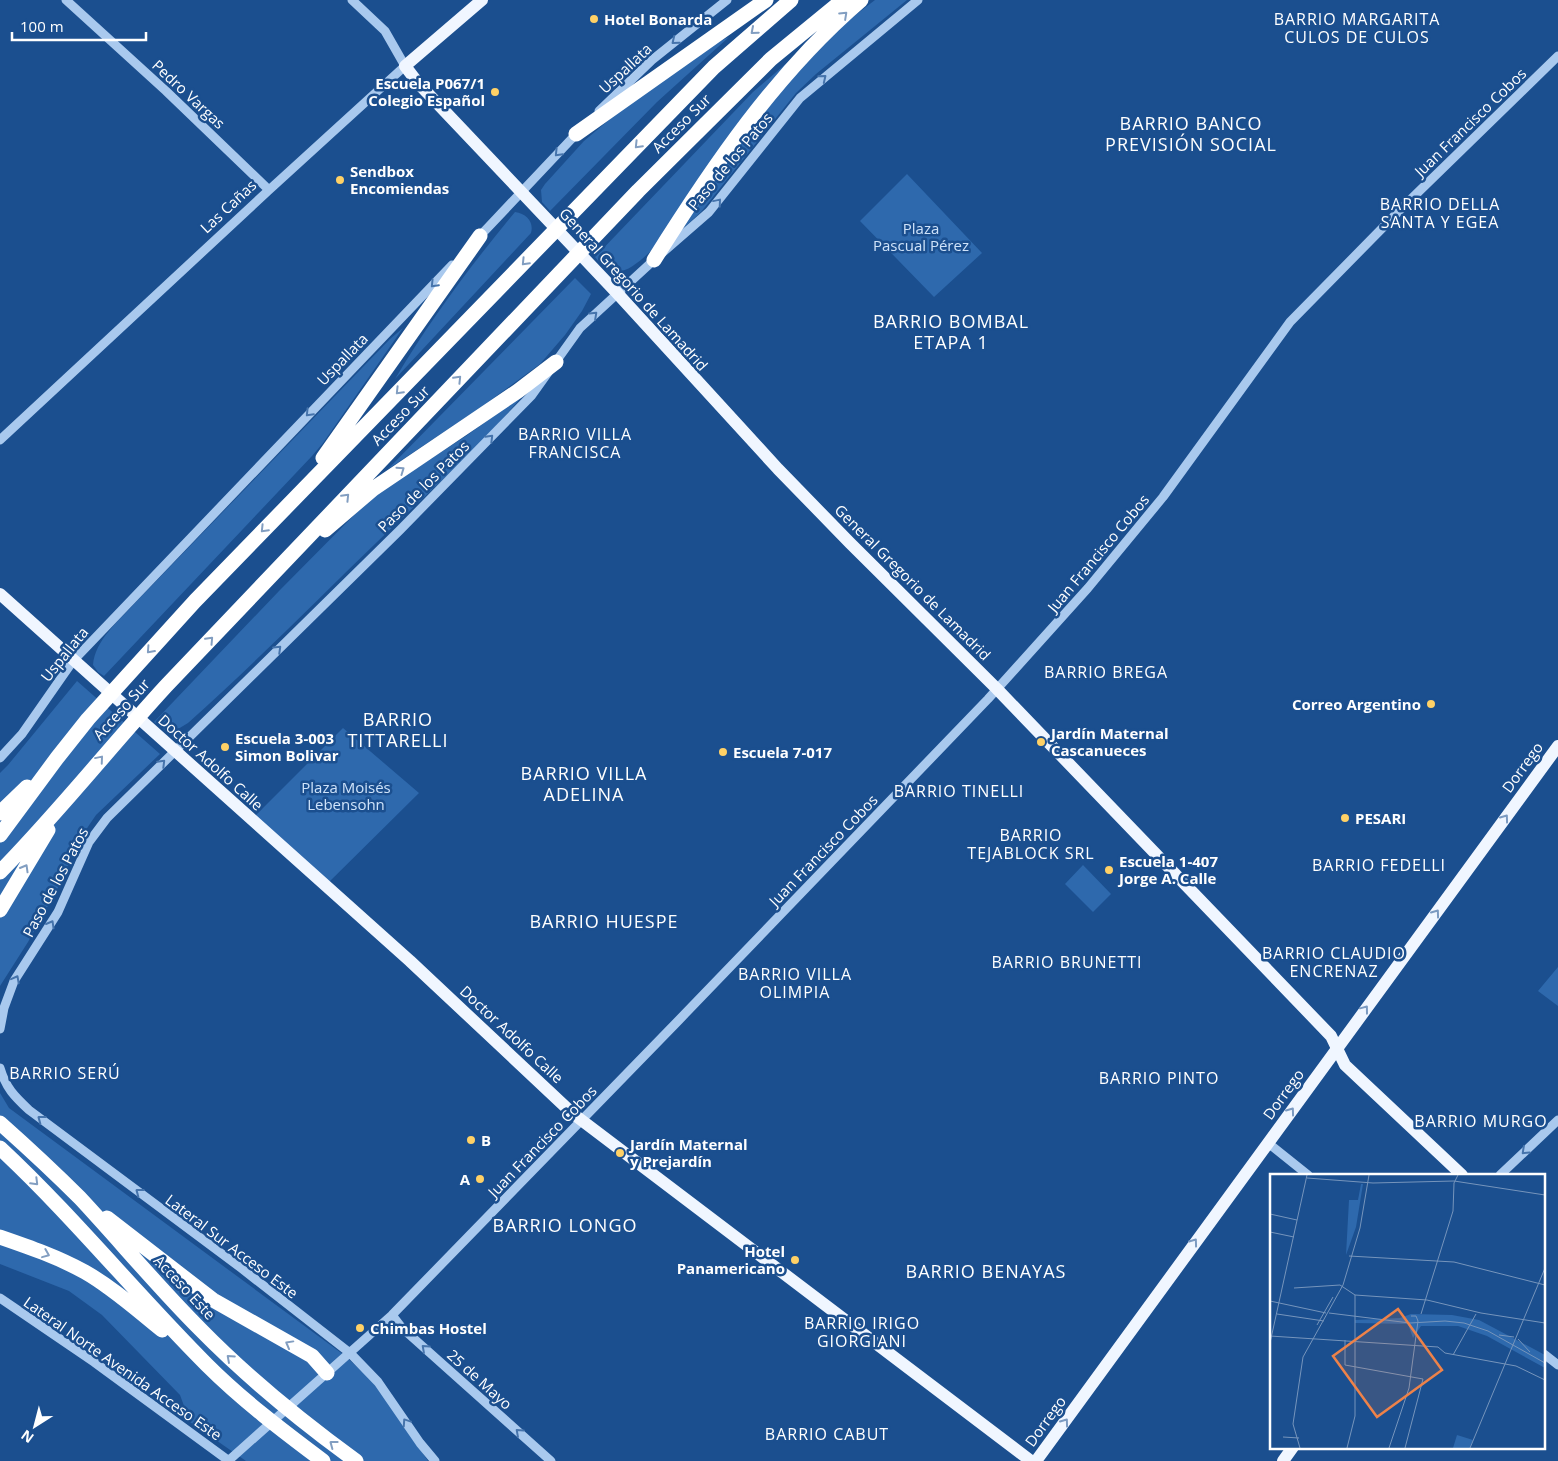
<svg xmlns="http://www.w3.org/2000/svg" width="1558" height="1461" viewBox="0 0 1558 1461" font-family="'Open Sans',sans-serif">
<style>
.green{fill:#2e69ad}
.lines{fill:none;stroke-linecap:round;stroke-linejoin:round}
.minor{stroke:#a9c9ee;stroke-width:9}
.major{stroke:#f0f6ff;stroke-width:12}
.highway{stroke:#fff;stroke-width:15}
.oneway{stroke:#829ec1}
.oneway2{stroke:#4674ac}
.oneway3{stroke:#7b9ac1}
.poi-dot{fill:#ffd166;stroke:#1b4f8f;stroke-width:2}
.labels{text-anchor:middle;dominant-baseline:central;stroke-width:5;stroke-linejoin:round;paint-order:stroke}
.poi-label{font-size:15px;font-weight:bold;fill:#fff;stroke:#1b4f8f;text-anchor:start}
.street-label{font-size:15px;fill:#fff;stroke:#1b4f8f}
.park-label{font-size:15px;fill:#cfe3fa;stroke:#1b4f8f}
.neighbourhood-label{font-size:16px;letter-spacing:1px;fill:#fff;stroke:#1b4f8f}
.quarter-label{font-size:18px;letter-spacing:1px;fill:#fff;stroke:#1b4f8f}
.inset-road{fill:none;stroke:#7695bc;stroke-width:1}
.view{fill:#ee8249;fill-opacity:0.15;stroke:#ee8249;stroke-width:2.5}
.inset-edge{fill:none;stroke:#fff;stroke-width:2.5}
</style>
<rect width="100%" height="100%" fill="#1b4f8f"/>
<path class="green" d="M875,0H907L816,74L796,93L701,212L677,234L703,198L720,171L779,91L845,23Z
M729,37L657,102L550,211L542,202L541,190L545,184L584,141L623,108L707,47Z
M788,62L651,251C632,268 615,284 595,257L753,92Z
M907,174L982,253L934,297L860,221Z
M515,212C527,214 534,222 531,233L395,379C430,320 471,265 515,212Z
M575,278L591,294L582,311L565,335L540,364L480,408L388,469Z
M403,328L323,443L312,456L104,676L98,672L93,665C95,640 118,622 134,604L390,339Z
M523,395C479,449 426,494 376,543C314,603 253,665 188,723L173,732L166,731L154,722L279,591L373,496L466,436Z
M77,681L160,754L96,815L81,837L60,884L28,942L0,986V773L8,765Z
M343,728L419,793L326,885L252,819Z
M1083,865L1111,894L1093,912L1065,884Z
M1558,967V1006L1538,991Z
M0,1093L9,1108L344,1355L377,1385L428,1461H246L190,1422L180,1395L102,1315L69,1291L0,1264Z"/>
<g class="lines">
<path class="minor" d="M66,0L166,91L269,190
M599,111L652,60L727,0
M478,238L579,131
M0,440L269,190L405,66L385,31L352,0
M0,758L22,734L73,661L452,265
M0,1029L4,1008L14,981L58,912L89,842L107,818L400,530L532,395L580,328L654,260L709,212L800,98L918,0
M0,1068C6,1088 14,1096 29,1110L241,1268L350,1353L378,1382L420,1443L435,1461
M1268,1143L1308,1175
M1500,1175L1558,1120
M0,1298L94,1362L229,1461
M392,1315L402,1328L551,1461
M1544,1354L1558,1365
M228,1461L392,1315L679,1020L988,699L1088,588L1163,497L1290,322L1406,204L1558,56"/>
<path class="major" d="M482,0L405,66L418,83L617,293L778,469L850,543L997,689L1331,1036L1345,1065L1462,1175
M0,594L410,961L572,1113L1031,1461
M1036,1461L1558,746
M1283,1461L1293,1447"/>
<path class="highway" d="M576,134L766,0
M654,260C713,166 776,73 861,0
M323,458L480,236
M325,530L373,489L518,391L556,362
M0,813L27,787
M0,835L57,758L88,719L195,601L714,67L791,0
M0,872C58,813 110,747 166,686L638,191L771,59L843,0
M0,910L48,830
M0,1123C27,1147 54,1172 80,1198C120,1241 158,1287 200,1329C248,1378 301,1421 356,1461
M0,1148C73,1216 136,1294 207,1365C242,1400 283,1431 323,1461
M107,1218L213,1300L312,1356L327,1373
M0,1237C29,1247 58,1257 85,1272C113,1288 137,1310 162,1330"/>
</g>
<defs><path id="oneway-chevron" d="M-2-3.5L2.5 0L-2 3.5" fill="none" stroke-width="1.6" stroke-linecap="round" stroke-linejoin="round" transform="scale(1.25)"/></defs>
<g class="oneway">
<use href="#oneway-chevron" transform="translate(844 15) rotate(-43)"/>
<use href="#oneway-chevron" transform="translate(754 31) rotate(139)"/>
<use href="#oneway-chevron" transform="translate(638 145) rotate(134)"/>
<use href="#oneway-chevron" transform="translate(525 262) rotate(134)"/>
<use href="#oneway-chevron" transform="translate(458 379) rotate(-46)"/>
<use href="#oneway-chevron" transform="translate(399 391) rotate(134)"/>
<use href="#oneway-chevron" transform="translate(401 470) rotate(-35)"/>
<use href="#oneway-chevron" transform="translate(346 497) rotate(-46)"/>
<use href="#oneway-chevron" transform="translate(264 529) rotate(134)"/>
<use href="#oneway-chevron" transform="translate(210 640) rotate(-47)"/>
<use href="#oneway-chevron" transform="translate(150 650) rotate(132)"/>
<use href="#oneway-chevron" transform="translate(100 759) rotate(-50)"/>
<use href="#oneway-chevron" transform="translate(25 868) rotate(-60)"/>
<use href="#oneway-chevron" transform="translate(35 1182) rotate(45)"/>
<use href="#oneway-chevron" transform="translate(46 1254) rotate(22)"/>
<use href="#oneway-chevron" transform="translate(289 1344) rotate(-151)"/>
<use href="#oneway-chevron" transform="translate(230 1358) rotate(-138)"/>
<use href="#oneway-chevron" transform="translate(333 1444) rotate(-143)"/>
</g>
<g class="oneway2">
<use href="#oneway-chevron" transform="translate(675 41) rotate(141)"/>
<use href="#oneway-chevron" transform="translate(823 78) rotate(-39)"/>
<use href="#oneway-chevron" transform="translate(558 153) rotate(134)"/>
<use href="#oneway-chevron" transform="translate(718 202) rotate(-50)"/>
<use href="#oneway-chevron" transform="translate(434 284) rotate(134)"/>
<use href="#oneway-chevron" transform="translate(594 315) rotate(-43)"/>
<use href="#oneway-chevron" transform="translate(309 413) rotate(134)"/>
<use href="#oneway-chevron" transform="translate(490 438) rotate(-45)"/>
<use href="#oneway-chevron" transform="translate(278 649) rotate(-44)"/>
<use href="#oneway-chevron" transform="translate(162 763) rotate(-45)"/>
<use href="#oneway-chevron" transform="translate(51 924) rotate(-60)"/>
<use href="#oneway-chevron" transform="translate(16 979) rotate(-62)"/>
<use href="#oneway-chevron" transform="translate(41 1119) rotate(-143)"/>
<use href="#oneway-chevron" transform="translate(1525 1151) rotate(137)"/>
<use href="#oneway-chevron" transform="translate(139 1192) rotate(-143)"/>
<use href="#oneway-chevron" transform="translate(425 1348) rotate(-138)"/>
<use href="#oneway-chevron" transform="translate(406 1422) rotate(-124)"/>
<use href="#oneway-chevron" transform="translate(519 1432) rotate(-138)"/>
</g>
<g class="oneway3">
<use href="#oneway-chevron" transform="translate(1505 818) rotate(-54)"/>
<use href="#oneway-chevron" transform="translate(1436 913) rotate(-54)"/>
<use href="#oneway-chevron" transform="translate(1365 1009) rotate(-53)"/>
<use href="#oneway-chevron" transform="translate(1291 1111) rotate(-54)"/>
<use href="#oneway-chevron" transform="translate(1194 1242) rotate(-54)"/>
<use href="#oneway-chevron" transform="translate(1065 1422) rotate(-54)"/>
</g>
<g class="poi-dot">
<circle cx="594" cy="19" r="5"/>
<circle cx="495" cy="92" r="5"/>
<circle cx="340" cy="180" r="5"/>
<circle cx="1431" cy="704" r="5"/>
<circle cx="1041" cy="742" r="5"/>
<circle cx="225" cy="747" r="5"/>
<circle cx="723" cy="752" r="5"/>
<circle cx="1345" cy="818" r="5"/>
<circle cx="1109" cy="870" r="5"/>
<circle cx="471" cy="1140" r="5"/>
<circle cx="620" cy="1153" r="5"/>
<circle cx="480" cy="1179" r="5"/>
<circle cx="795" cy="1260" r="5"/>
<circle cx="360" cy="1328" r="5"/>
</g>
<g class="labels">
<g class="poi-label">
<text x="604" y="19">Hotel Bonarda</text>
<text x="485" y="83" text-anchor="end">Escuela P067/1<tspan x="485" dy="17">Colegio Español</tspan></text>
<text x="350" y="171">Sendbox<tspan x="350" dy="17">Encomiendas</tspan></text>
<text x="1421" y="704" text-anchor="end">Correo Argentino</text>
<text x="1051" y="733">Jardín Maternal<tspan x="1051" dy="17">Cascanueces</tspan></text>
<text x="235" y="738">Escuela 3-003<tspan x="235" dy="17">Simon Bolivar</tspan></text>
<text x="733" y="752">Escuela 7-017</text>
<text x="1355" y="818">PESARI</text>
<text x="1119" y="861">Escuela 1-407<tspan x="1119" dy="17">Jorge A. Calle</tspan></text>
<text x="481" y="1140">B</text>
<text x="630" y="1144">Jardín Maternal<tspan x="630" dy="17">y Prejardín</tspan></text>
<text x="470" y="1179" text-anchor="end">A</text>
<text x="785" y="1251" text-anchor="end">Hotel<tspan x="785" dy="17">Panamericano</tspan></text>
<text x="370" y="1328">Chimbas Hostel</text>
</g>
<g class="street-label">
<text transform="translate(625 68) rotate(-43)">Uspallata</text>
<text transform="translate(189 94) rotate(43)">Pedro Vargas</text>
<text transform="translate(1470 122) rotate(-44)">Juan Francisco Cobos</text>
<text transform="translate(681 123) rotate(-45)">Acceso Sur</text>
<text transform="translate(730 161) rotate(-50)">Paso de los Patos</text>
<text transform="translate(228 206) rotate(-43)">Las Cañas</text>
<text transform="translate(634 289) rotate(48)">General Gregorio de Lamadrid</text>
<text transform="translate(342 359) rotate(-46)">Uspallata</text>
<text transform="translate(400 415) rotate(-46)">Acceso Sur</text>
<text transform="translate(423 486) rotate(-45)">Paso de los Patos</text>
<text transform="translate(1098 553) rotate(-50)">Juan Francisco Cobos</text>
<text transform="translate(913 582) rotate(45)">General Gregorio de Lamadrid</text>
<text transform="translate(64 654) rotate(-51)">Uspallata</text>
<text transform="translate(121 709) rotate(-48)">Acceso Sur</text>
<text transform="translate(211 762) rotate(42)">Doctor Adolfo Calle</text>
<text transform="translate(1522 767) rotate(-54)">Dorrego</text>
<text transform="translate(823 850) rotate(-46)">Juan Francisco Cobos</text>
<text transform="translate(55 882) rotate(-62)">Paso de los Patos</text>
<text transform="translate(512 1034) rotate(43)">Doctor Adolfo Calle</text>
<text transform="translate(1283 1094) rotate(-54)">Dorrego</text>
<text transform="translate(542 1141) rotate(-46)">Juan Francisco Cobos</text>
<text transform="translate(232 1246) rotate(37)">Lateral Sur Acceso Este</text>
<text transform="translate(185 1287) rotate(47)">Acceso Este</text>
<text transform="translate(123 1368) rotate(35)">Lateral Norte Avenida Acceso Este</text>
<text transform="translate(480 1379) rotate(42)">25 de Mayo</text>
<text transform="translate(1045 1421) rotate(-54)">Dorrego</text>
</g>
<g class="park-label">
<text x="921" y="228">Plaza<tspan x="921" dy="17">Pascual Pérez</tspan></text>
<text x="346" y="787">Plaza Moisés<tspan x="346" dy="17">Lebensohn</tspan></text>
</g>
<g class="neighbourhood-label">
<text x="1357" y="19">BARRIO MARGARITA<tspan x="1357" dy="18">CULOS DE CULOS</tspan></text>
<text x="1440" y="204">BARRIO DELLA<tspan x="1440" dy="18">SANTA Y EGEA</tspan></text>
<text x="575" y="434">BARRIO VILLA<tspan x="575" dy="18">FRANCISCA</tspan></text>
<text x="1106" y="672">BARRIO BREGA</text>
<text x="959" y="791">BARRIO TINELLI</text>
<text x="1031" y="835">BARRIO<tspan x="1031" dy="18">TEJABLOCK SRL</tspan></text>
<text x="1379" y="865">BARRIO FEDELLI</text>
<text x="1334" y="953">BARRIO CLAUDIO<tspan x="1334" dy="18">ENCRENAZ</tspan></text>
<text x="1067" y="962">BARRIO BRUNETTI</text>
<text x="795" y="974">BARRIO VILLA<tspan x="795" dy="18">OLIMPIA</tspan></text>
<text x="65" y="1073">BARRIO SERÚ</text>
<text x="1159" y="1078">BARRIO PINTO</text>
<text x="1481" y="1121">BARRIO MURGO</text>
<text x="862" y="1323">BARRIO IRIGO<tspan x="862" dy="18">GIORGIANI</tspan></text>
<text x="827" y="1434">BARRIO CABUT</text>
</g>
<g class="quarter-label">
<text x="1191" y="123">BARRIO BANCO<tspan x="1191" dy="21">PREVISIÓN SOCIAL</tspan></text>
<text x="951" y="321">BARRIO BOMBAL<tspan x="951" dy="21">ETAPA 1</tspan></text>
<text x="398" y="719">BARRIO<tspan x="398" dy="21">TITTARELLI</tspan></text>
<text x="584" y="773">BARRIO VILLA<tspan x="584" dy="21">ADELINA</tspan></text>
<text x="604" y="921">BARRIO HUESPE</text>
<text x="565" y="1225">BARRIO LONGO</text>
<text x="986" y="1271">BARRIO BENAYAS</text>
</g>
</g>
<g transform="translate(1270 1174)">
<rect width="275" height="275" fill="#1b4f8f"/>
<path d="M91,10H93L86,53L76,81L79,26H88ZM141,140L182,141L209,146L275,181V194L217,162L188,152H151L143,164L138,150L85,149V146L130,144ZM187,261L203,266L200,274H183Z" fill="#2e69ad"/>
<path class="inset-road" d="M37,4L103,9L184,7L275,21M0,40L27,46M0,58L24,63M79,82L184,88L275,111M24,114L70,111L85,121L157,126L211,139L275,149M0,127L56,139M59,139L140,149L175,147L194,149L218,157L275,189M7,140L54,147M151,140L183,37L184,9L188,1M47,151L63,123M229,161L244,163M0,162L168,173L175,179L246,192L275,206M248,165L260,178M75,166V191L153,205L135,274M0,169L37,1M183,181L206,140M13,263L29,264M30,274L23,250L33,183L73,111L90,54L99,1M77,274L85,242V121M119,274L139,214L148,147L146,142H141M200,274L275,94"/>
<path class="view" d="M128,135L172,196L107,243L63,182Z"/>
<rect width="275" height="275" class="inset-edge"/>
</g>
<g transform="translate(35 1426) rotate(216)" stroke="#1b4f8f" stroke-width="4" paint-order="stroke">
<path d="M0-4L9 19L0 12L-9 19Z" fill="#ffffff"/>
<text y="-8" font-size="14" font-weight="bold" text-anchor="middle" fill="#ffffff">N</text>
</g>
<path d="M12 32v8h134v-8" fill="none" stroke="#ffffff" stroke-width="2.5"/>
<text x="20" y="32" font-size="15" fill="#ffffff" stroke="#1b4f8f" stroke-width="4" paint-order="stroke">100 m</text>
</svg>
